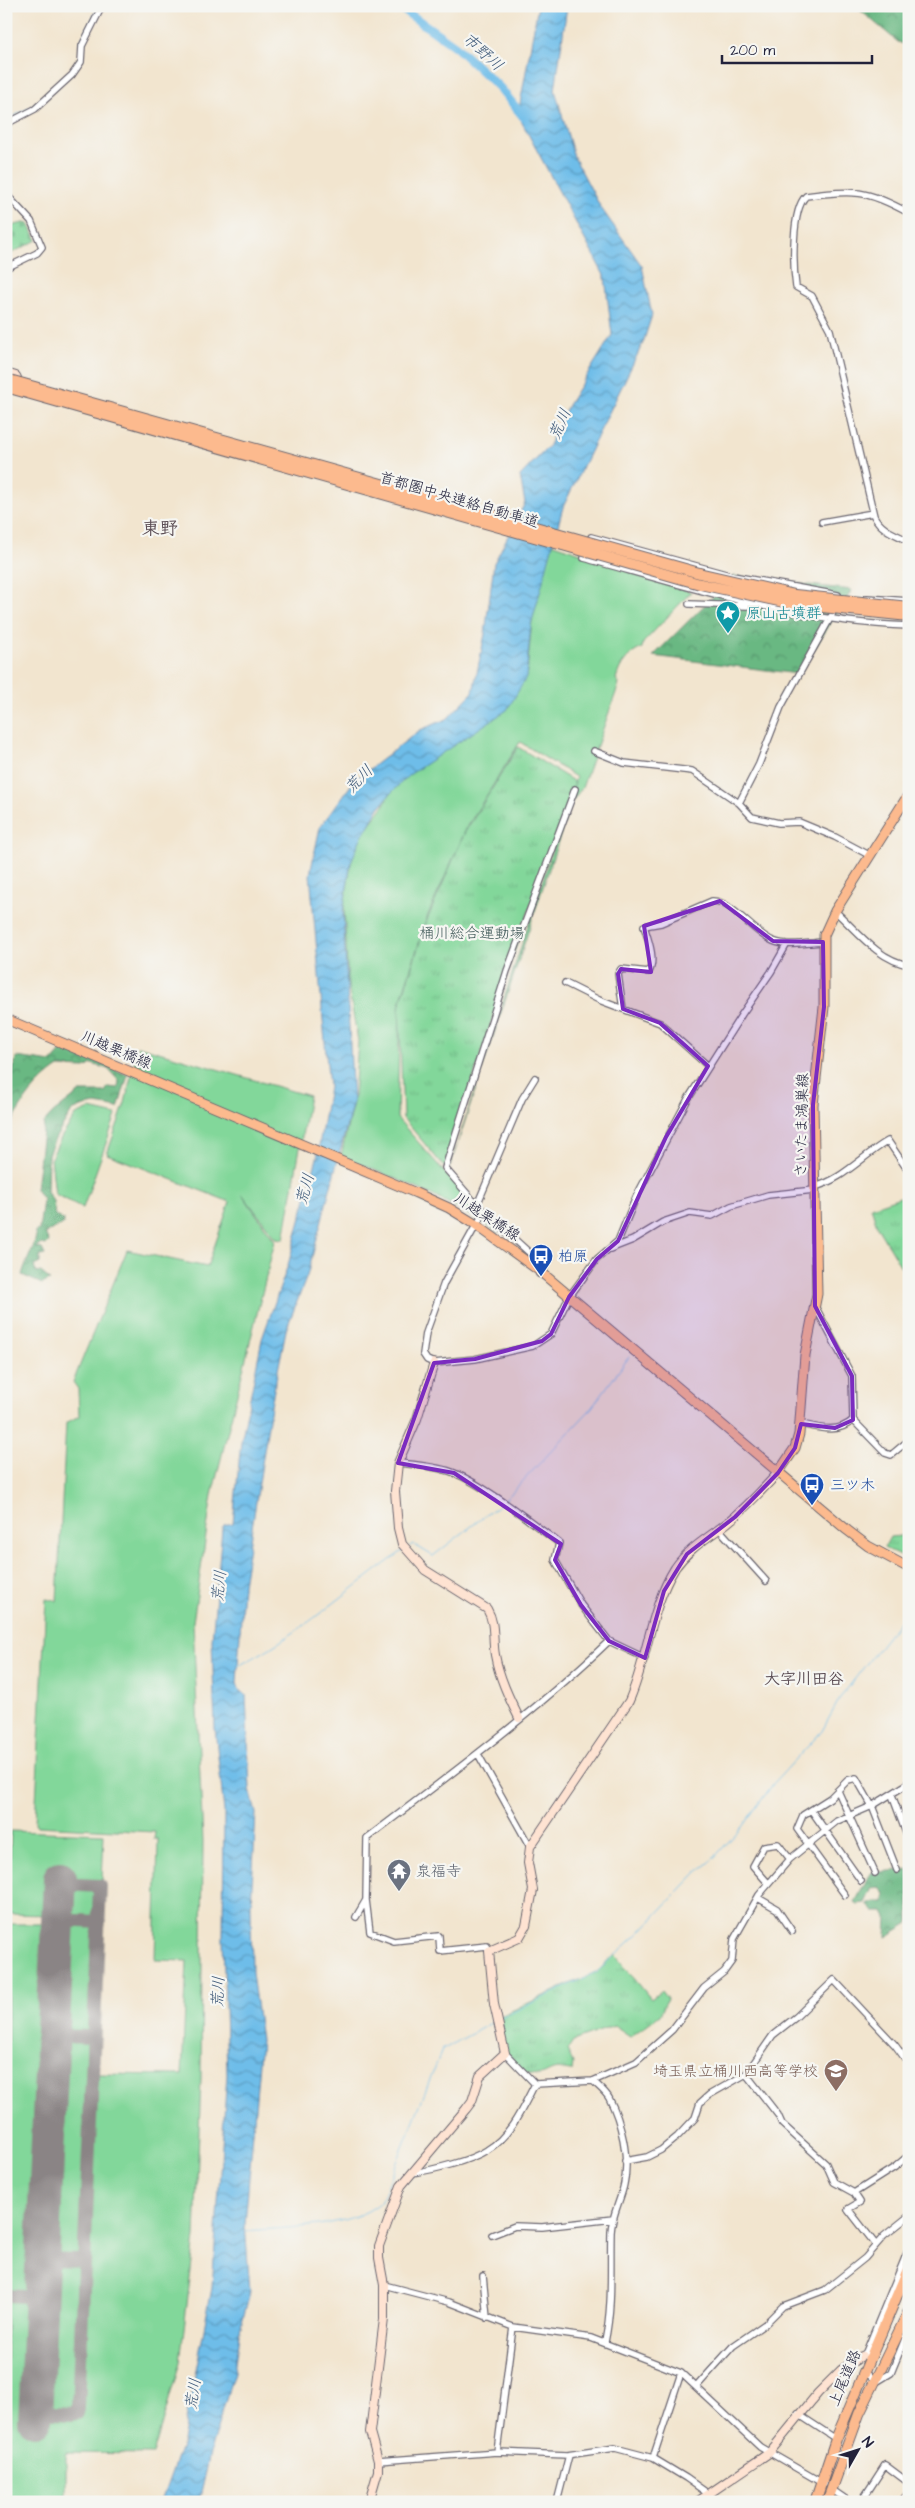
<svg xmlns="http://www.w3.org/2000/svg" width="915" height="2508" viewBox="0 0 915 2508" font-family="'Architects Daughter','Klee One',sans-serif">
<style>
.green{fill:#82d79a;stroke:#527c6a}
.forest{fill:url(#forest-crowns);stroke:#466d5e}
.cemetery{fill:url(#cemetery-stones);stroke:#527c6a}
.park{fill:url(#park-tufts);stroke:#527c6a}
.water{fill:url(#water-waves);stroke:#487092}
.lines{fill:none;stroke-linecap:round;stroke-linejoin:round}
.stream{stroke:#6ebde9;stroke-width:1}
.river{stroke:#6ebde9;stroke-width:9}
.taxiway{stroke:#8a8485;stroke-width:14}
.runway{stroke:#8a8485;stroke-width:34}
.street-casing{stroke:#6b666f;stroke-width:8}
.secondary-casing{stroke:#6b666f;stroke-width:10}
.primary-casing{stroke:#6b666f;stroke-width:11}
.highway-casing{stroke:#6b666f;stroke-width:12}
.street{stroke:#fff;stroke-width:5.5}
.secondary{stroke:#fee3d2;stroke-width:8}
.primary{stroke:#fcba8e;stroke-width:9}
.highway{stroke:#fcba8e;stroke-width:10}
.highway-bridge-casing{stroke:#6b666f;stroke-width:12;stroke-linecap:butt}
.highway-bridge{stroke:#fcba8e;stroke-width:10}
.marked{fill:#7b2cbf;fill-opacity:0.2;stroke:#7b2cbf;stroke-width:4;stroke-linejoin:round}
.labels{text-anchor:middle;dominant-baseline:central;stroke-width:4.5;stroke-linejoin:round;paint-order:stroke}
.street-label{font-size:15px;fill:#22223b;stroke:#f6f6f2}
.culture-label{font-size:15px;fill:#0d838f;stroke:#f6f6f2;text-anchor:start}
.park-label{font-size:15px;fill:#3f5858;stroke:#f6f6f2}
.transit-label{font-size:15px;fill:#164399;stroke:#f6f6f2;text-anchor:start}
.worship-label{font-size:15px;fill:#5b616d;stroke:#f6f6f2;text-anchor:start}
.education-label{font-size:15px;fill:#785e54;stroke:#f6f6f2;text-anchor:end}
.water-label{font-size:16px;font-style:italic;fill:#3d5878;stroke:#f6f6f2}
.neighbourhood-label{font-size:16px;font-weight:bold;fill:#5b4d54;stroke:#f6f6f2}
.quarter-label{font-size:18px;font-weight:bold;fill:#5b4d54;stroke:#f6f6f2}
</style>
<defs>
<pattern id="forest-crowns" width="20" height="18" patternUnits="userSpaceOnUse" patternTransform="scale(1.25)"><rect width="20" height="18" fill="#69b882"/><path d="M2 6a3 3 0 1 1 6 0M12 15a3 3 0 1 1 6 0" fill="none" stroke="#56956c"/></pattern>
<pattern id="cemetery-stones" width="16" height="16" patternUnits="userSpaceOnUse" patternTransform="scale(1.25)"><rect width="16" height="16" fill="#82d79a"/><path d="M2 7V4a2 2 0 0 1 4 0v3zM10 15v-3a2 2 0 0 1 4 0v3z" fill="#70b886"/></pattern>
<pattern id="park-tufts" width="24" height="20" patternUnits="userSpaceOnUse" patternTransform="scale(1.25)"><rect width="24" height="20" fill="#82d79a"/><path d="M3 7l-1-3M5 7V3M7 7l1-3M15 17l-1-3M17 17v-4M19 17l1-3" fill="none" stroke="#70b886"/></pattern>
<pattern id="water-waves" width="16" height="10" patternUnits="userSpaceOnUse" patternTransform="scale(1.25)"><rect width="16" height="10" fill="#6ebde9"/><path d="M0 5q4-4 8 0t8 0" fill="none" stroke="#5a99be"/></pattern>
</defs>
<rect width="100%" height="100%" fill="#f6f6f2"/>
<filter id="ink" filterUnits="userSpaceOnUse"><feTurbulence type="fractalNoise" baseFrequency=".02" numOctaves="2"/><feDisplacementMap in="SourceGraphic" scale="10" xChannelSelector="R" yChannelSelector="G"/><feConvolveMatrix kernelMatrix="1 2 1 2 8 2 1 2 1" color-interpolation-filters="sRGB"/></filter>
<filter id="wash" filterUnits="userSpaceOnUse"><feTurbulence type="fractalNoise" baseFrequency=".0096" numOctaves="4" result="noise"/><feDisplacementMap in="SourceGraphic" scale="20" xChannelSelector="R" yChannelSelector="G"/><feGaussianBlur stdDeviation="1.12" result="paint"/><feColorMatrix in="noise" values="0 0 0 0 0 0 0 0 0 0 0 0 0 0 0 0 0 1.4 0 .05"/><feComposite in="paint" operator="in"/></filter>
<g filter="url(#wash)">
<rect width="100%" height="100%" fill="#f2e5cf"/>
<path class="green" d="M552,543L691,592L643,643L642,648C627,655 620,664 616,679L619,684L582,788L572,801L564,824L448,1172L576,777L520,742L467,827L428,915L400,1002L397,1118L498,1233C450,1199 395,1179 341,1156L354,1097L358,1041L348,986L344,906L352,857L361,835L382,808L393,788L411,770L508,705L527,673L532,620Z
M138,1046L309,1096L284,1239L276,1238L242,1194L275,1241L212,1495L193,1622L203,1841L201,2078L195,2237L180,2362L153,2454L66,2453V2502H6L8,1924H47L27,2421L44,2423V2416L81,2418L97,2074L182,2075L187,1961L155,1960L158,1839H154L155,1832L37,1826L35,1823L46,1599L57,1601L66,1423L79,1416L78,1389L73,1382L127,1250L207,1267L230,1202L107,1154L125,1103Z
M90,1109L116,1115L83,1208L55,1194L51,1158L62,1136L76,1115Z
M11,1831L104,1834L102,1883L69,1881V1875L49,1876V1915L8,1914Z
M69,1889H96V1916L68,1915Z
M68,1925L94,1926L88,2032L62,2030Z
M61,2041L88,2042L81,2256L52,2255Z
M52,2264L80,2265L73,2409L44,2408Z"/>
<path class="forest" d="M855,6H909V46L898,42Z
M734,576L852,590L798,674L653,656Z
M64,1048L128,1075L118,1108L96,1104L84,1106L72,1111L56,1137L48,1154L47,1192L53,1201L55,1215L63,1220V1224L45,1233L49,1242L46,1245L42,1244L35,1248L42,1249L45,1255L40,1256V1263L34,1266L36,1273L41,1272L50,1280L42,1284L22,1275C26,1259 37,1245 36,1231L39,1230L43,1200L36,1189L44,1123L53,1113L80,1092H105L108,1087L118,1088L119,1081L108,1069L92,1064L85,1068L59,1067C35,1083 15,1110 6,1138V1106L16,1057L52,1062Z
M909,1869V1923L886,1937L887,1918L884,1912H874L867,1905L874,1902H884L885,1893L880,1887L872,1888L865,1903L858,1904L855,1902L871,1873Z"/>
<path class="cemetery" d="M28,222L37,240L6,256V227Z"/>
<path class="park" d="M518,747L575,782L507,972L445,1168L403,1118L399,1007L427,920L465,832Z
M903,1196L909,1197V1280L878,1229L871,1207Z
M909,1523V1560L884,1548L890,1537L901,1536Z
M615,1955L651,1999L661,1991L667,1999L660,2015L630,2037L614,2026L573,2041L567,2050L573,2063L572,2071C566,2071 558,2068 553,2070C547,2072 545,2075 538,2075C506,2073 502,2043 496,2018L598,1971Z"/>
<path class="water" d="M538,6H567L555,90L574,157L601,208L642,266L652,315L643,343L563,507L531,625L526,678L507,710L409,775L391,793L379,808L360,840L351,862L343,911L353,1102L307,1276L286,1330L272,1400L243,1585L237,1683L239,1689L246,1695L250,1790L256,1813L251,1905L252,1973L261,2040L245,2224L250,2292L239,2334L234,2372L212,2445L199,2502H161L181,2446L212,2288L227,2074L223,1938L224,1811L215,1729L212,1640L222,1529L224,1525L233,1523L241,1442L262,1339L288,1265L317,1158L329,1087L310,874L320,827L354,781L420,730L447,719L473,692L485,634L494,563L525,503L520,476L548,447L568,405L612,335L605,277L518,115Z"/>
<g class="lines">
<path class="stream" d="M80,43L99,6
M6,120L35,105L70,72
M505,1500L590,1410L629,1357
M410,1546L413,1544L433,1556L500,1504
M238,1666C298,1636 349,1589 404,1550
M501,2018L598,1971L637,1935L697,1872L709,1863L742,1827L773,1784L822,1731L840,1698L909,1609
M246,2231C285,2227 351,2229 381,2202L442,2050L493,2022"/>
<path class="river" d="M398,6L456,47L500,88L526,120"/>
<path class="taxiway" d="M58,1920L99,1922
M53,2036L94,2037
M42,2260L84,2261
M6,2295L41,2297
M36,2412L72,2414L77,2413L78,2409L100,1886L59,1884"/>
<path class="runway" d="M35,2420L60,1878"/>
</g>
</g>
<g filter="url(#ink)">
<g class="lines">
<defs>
<path id="street" d="M6,12L10,6
M6,124L35,109L72,75L81,62L82,46L102,6
M6,194L31,221L42,247L37,253L6,268
M909,213C865,189 855,190 806,196C791,210 793,267 796,287L812,296L830,330L874,516C881,530 895,534 909,541
M822,522L873,513
M838,595L733,576L591,537L584,558C689,587 799,623 909,626
M867,598L909,601
M689,604L747,606L754,603
M594,751L624,763L692,771L739,803L752,817L779,823L799,822L835,837L869,855
M739,803L759,764L781,707L832,615
M835,911C857,931 878,960 909,965
M565,983L599,1000L660,1023L708,1066
M623,1009L618,974L621,969L649,972C656,959 648,939 644,926L661,923L712,901C731,900 752,932 773,941C787,947 808,943 823,942
M814,1187C843,1180 863,1155 888,1141L909,1172
M477,1205L522,1099L535,1078
M479,1221L484,1212
M474,1229L444,1283L426,1333L423,1354L427,1360L434,1363L475,1359L533,1346L551,1334L569,1297L586,1274L597,1259L618,1241L636,1197L688,1099L742,1014L771,972L787,944
M610,1249L633,1240L663,1222L690,1213L712,1216L731,1206L768,1195L814,1190
M539,1274L545,1267L477,1205L445,1168L507,971L575,789
M853,1420L885,1453L891,1455L909,1440
M801,1424C819,1428 838,1434 853,1420L852,1376L815,1306
M398,1463C417,1465 434,1466 452,1472C483,1484 531,1522 559,1543L555,1560L581,1605L609,1641L645,1658
M719,1529L766,1581
M478,1754L530,1847
M838,1791L875,1873
M892,1795L909,1841
M811,1810L861,1881
M768,1883L753,1866L764,1846L778,1844L790,1859
M845,1895L797,1829L803,1815L830,1798L848,1780L856,1778L872,1806L897,1870
M758,1898L777,1909L792,1931
M356,1917L366,1900
M489,1951L487,1946L440,1951L439,1936L394,1941L370,1932L366,1900L367,1838C450,1775 534,1713 609,1641
M505,2053L535,2084L593,2081L636,2062L672,2030L704,1988L724,1972L732,1961L734,1939L759,1895L790,1859L837,1821L872,1806L909,1783
M746,2074L778,2115L782,2124L826,2164L834,2182L854,2193L895,2167L909,2155
M593,2081C598,2086 605,2091 609,2098C621,2121 630,2158 624,2184C621,2200 612,2214 611,2232C610,2271 613,2303 605,2342
M625,2161L647,2157L661,2150L678,2136L695,2118L700,2103L709,2095L746,2074L773,2035L796,2017L834,1980L895,2045L909,2064
M412,2173C433,2170 470,2161 487,2150C511,2136 523,2107 535,2084
M854,2193L860,2202L848,2209L876,2245
M492,2235L515,2226L542,2227L613,2219
M483,2276L487,2318
M384,2285L449,2302L513,2327L591,2338L681,2373L760,2447L824,2484
M862,2356L866,2352L909,2248
M865,2370L872,2378L878,2381L891,2373L909,2329
M697,2386L733,2346L765,2324L783,2306L825,2290L865,2258L884,2236L909,2216
M798,2414L833,2437
M497,2452L513,2327
M653,2458L681,2373
M378,2461L497,2452L567,2455L615,2448L653,2458L686,2478L710,2495L715,2502
M831,2489L850,2502
M557,2502L569,2455
M861,2502L885,2465L909,2483"/>
<path id="secondary" d="M6,373L16,376L17,378L12,384
M434,1363L417,1419L398,1463L395,1491L398,1528L402,1544L425,1570L487,1609C496,1624 492,1639 495,1655C499,1677 509,1698 519,1718
M369,2502L378,2471V2461L370,2432L384,2319V2285L379,2258V2246L401,2186L466,2109L472,2101L480,2076L505,2053L494,2004L489,1951L519,1938L526,1926L533,1890L528,1863L530,1847L629,1701C648,1658 650,1608 675,1568C689,1548 708,1538 727,1523C746,1508 762,1490 778,1473
M697,2502L769,2453L818,2393L841,2370L862,2356
M902,2502L909,2494"/>
<path id="primary" d="M6,1019L416,1193L449,1208L475,1224L541,1272L847,1530L868,1546L909,1568
M778,1473L795,1448L799,1434L805,1355L817,1294L813,1105L824,1007V935L835,911L909,794"/>
<path id="highway" d="M815,2502L836,2439L909,2267
M827,2502L859,2414L909,2311"/>
</defs>
<use href="#street" class="street-casing"/>
<use href="#secondary" class="secondary-casing"/>
<use href="#primary" class="primary-casing"/>
<use href="#highway" class="highway-casing"/>
<use href="#street" class="street"/>
<use href="#secondary" class="secondary"/>
<use href="#primary" class="primary"/>
<use href="#highway" class="highway"/>
<defs>
<path id="highway-bridge" d="M6,379L703,574L795,595L909,607
M6,387L700,584L793,604L909,616"/>
</defs>
<use href="#highway-bridge" class="highway-bridge-casing"/>
<use href="#highway-bridge" class="highway-bridge"/>
</g>
</g>
<path class="marked" d="M720,901L773,941L823,942L824,1007L813,1105L815,1306L852,1376L853,1420L835,1428L801,1424L795,1448L778,1473L735,1517L687,1554L664,1591L645,1658L609,1641L581,1605L555,1560L561,1544L454,1473L398,1463L434,1363L475,1359L542,1341L551,1334L569,1297L597,1259L618,1241L666,1137L708,1066L660,1023L623,1009L618,974L621,969L651,972L644,926Z"/>
<defs>
<symbol id="sight-pin" viewBox="-11 -11 22 30"><path d="M0 17L-7.5 6A9.5 9.5 0 1 1 7.5 6Z" fill="#0f9aa8" stroke="#f6f6f2"/><path d="M0-6L1.8-2.2L6-1.7L2.9 1.2L3.7 5.4L0 3.3L-3.7 5.4L-2.9 1.2L-6-1.7L-1.8-2.2Z" fill="#fff"/></symbol>
<symbol id="bus-pin" viewBox="-11 -11 22 30"><path d="M0 17L-7.5 6A9.5 9.5 0 1 1 7.5 6Z" fill="#1a4fb4" stroke="#f6f6f2"/><path d="M-5-6H5V4H4V6H2V4H-2V6H-4V4H-5ZM-3.5-4V0h7V-4ZM-3.5 1.2v1.5H-2V1.2ZM2 1.2v1.5H3.5V1.2Z" fill="#fff"/></symbol>
<symbol id="temple-pin" viewBox="-11 -11 22 30"><path d="M0 17L-7.5 6A9.5 9.5 0 1 1 7.5 6Z" fill="#6b7280" stroke="#f6f6f2"/><path d="M0-6L5-2H3V0L6.5 2.5H4V6H1.5V3h-3V6H-4V2.5H-6.5L-3 0V-2H-5Z" fill="#fff"/></symbol>
<symbol id="school-pin" viewBox="-11 -11 22 30"><path d="M0 17L-7.5 6A9.5 9.5 0 1 1 7.5 6Z" fill="#8d6e63" stroke="#f6f6f2"/><path d="M0-5L7-2L0 1L-7-2ZM-4 1L0 2.5L4 1V4Q0 6-4 4Z" fill="#fff"/></symbol>
</defs>
<g fill-rule="evenodd">
<use href="#sight-pin" x="714" y="599" width="28" height="38"/>
<use href="#bus-pin" x="527" y="1242" width="28" height="38"/>
<use href="#bus-pin" x="798" y="1471" width="28" height="38"/>
<use href="#temple-pin" x="385" y="1857" width="28" height="38"/>
<use href="#school-pin" x="822" y="2057" width="28" height="38"/>
</g>
<g class="labels">
<g class="street-label">
<text transform="translate(459 500) rotate(16)">首都圏中央連絡自動車道</text>
<text transform="translate(116 1050) rotate(23)">川越栗橋線</text>
<text transform="translate(802 1125) rotate(-89)">さいたま鴻巣線</text>
<text transform="translate(487 1217) rotate(33)">川越栗橋線</text>
<text transform="translate(845 2378) rotate(-67)">上尾道路</text>
</g>
<g class="culture-label">
<text x="746" y="613">原山古墳群</text>
</g>
<g class="park-label">
<text x="472" y="933">桶川総合運動場</text>
</g>
<g class="transit-label">
<text x="558" y="1256">柏原</text>
<text x="830" y="1485">三ツ木</text>
</g>
<g class="worship-label">
<text x="416" y="1871">泉福寺</text>
</g>
<g class="education-label">
<text x="818" y="2071">埼玉県立桶川西高等学校</text>
</g>
<g class="water-label">
<text transform="translate(483 52) rotate(42)">市野川</text>
<text transform="translate(560 424) rotate(-66)">荒川</text>
<text transform="translate(359 779) rotate(-45)">荒川</text>
<text transform="translate(305 1189) rotate(-74)">荒川</text>
<text transform="translate(219 1586) rotate(-84)">荒川</text>
<text transform="translate(218 1992) rotate(-87)">荒川</text>
<text transform="translate(193 2394) rotate(-81)">荒川</text>
</g>
<g class="neighbourhood-label">
<text x="804" y="1679">大字川田谷</text>
</g>
<g class="quarter-label">
<text x="160" y="528">東野</text>
</g>
</g>
<rect width="915" height="2508" fill="none" stroke="#f6f6f2" stroke-width="25"/>
<g transform="translate(858 2450) rotate(51)" stroke="#f6f6f2" stroke-width="4" paint-order="stroke">
<path d="M0-4L9 19L0 12L-9 19Z" fill="#22223b"/>
<text y="-8" font-size="14" font-weight="bold" text-anchor="middle" fill="#22223b">N</text>
</g>
<path d="M722 55v8h150v-8" fill="none" stroke="#22223b" stroke-width="2.5"/>
<text x="730" y="55" font-size="15" fill="#22223b" stroke="#f6f6f2" stroke-width="4" paint-order="stroke">200 m</text>
</svg>
